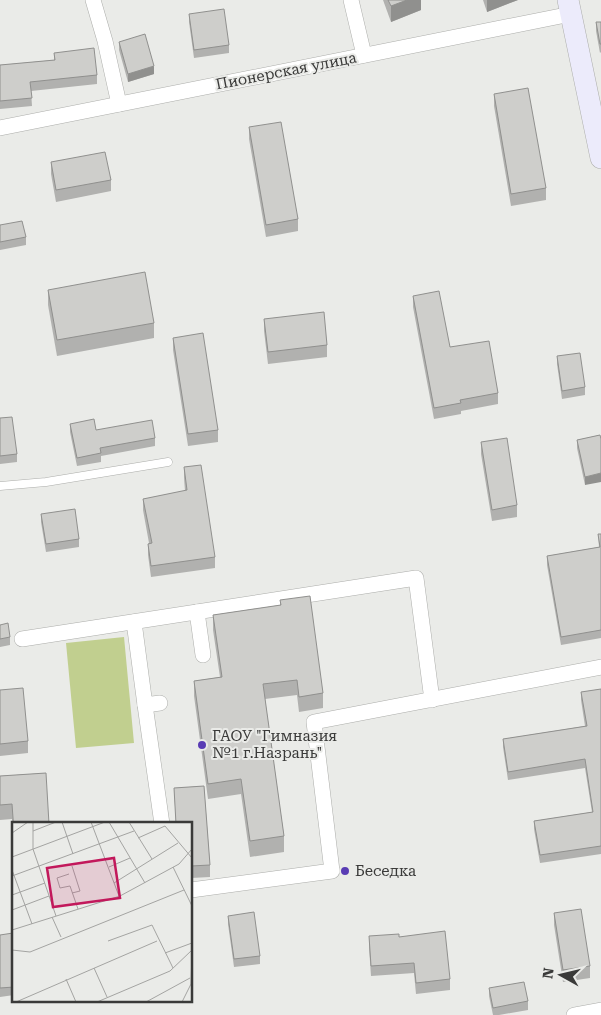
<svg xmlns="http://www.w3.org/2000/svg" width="601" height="1015" viewBox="0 0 601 1015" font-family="'Roboto Serif',serif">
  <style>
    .green { fill: #c1cf8f }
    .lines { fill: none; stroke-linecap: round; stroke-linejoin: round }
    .service-casing { stroke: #acadaa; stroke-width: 9 }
    .minor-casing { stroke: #acadaa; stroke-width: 16 }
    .secondary-casing { stroke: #acadaa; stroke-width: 22 }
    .service { stroke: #fff; stroke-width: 8 }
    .minor { stroke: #fff; stroke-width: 15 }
    .secondary { stroke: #ecebfb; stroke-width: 21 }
    .wall { fill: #b1b1af }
    .shaded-wall { fill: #90908e }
    .building { fill: #cececb; stroke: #90908e }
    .poi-dot { fill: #593cb4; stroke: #eaebe8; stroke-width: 2 }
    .labels { text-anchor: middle; stroke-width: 4; stroke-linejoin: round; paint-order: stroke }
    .street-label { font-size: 15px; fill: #3a3a39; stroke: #eaebe8 }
    .poi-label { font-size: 15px; fill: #3a3a39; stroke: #eaebe8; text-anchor: start }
    .inset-road { fill: none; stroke: #a4a4a2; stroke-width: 1 }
    .view { fill: #c2185b; fill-opacity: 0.15; stroke: #c2185b; stroke-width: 2.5 }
    .inset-edge { fill: none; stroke: #3a3a39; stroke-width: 2.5 }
  </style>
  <rect width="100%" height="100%" fill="#eaebe8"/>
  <path class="green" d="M 124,637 L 134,743 L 76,748 L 66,643 Z"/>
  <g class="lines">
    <defs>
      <path id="service" d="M 0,486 L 46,482 L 168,462"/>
      <g id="minor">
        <path d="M 93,0 L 105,41 L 119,104"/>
        <path d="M 351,0 L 364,55"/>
        <path d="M 0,128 L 571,14"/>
        <path d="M 197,612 L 203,655"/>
        <path d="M 134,622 L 145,705 L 160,703"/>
        <path d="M 22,639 L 416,578 L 432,700"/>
        <path d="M 145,705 L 162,824"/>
        <path d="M 191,890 L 332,871 L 314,722 L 601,667"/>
        <path d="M 574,1015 L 601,1010"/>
      </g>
      <path id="secondary" d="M 568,0 L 601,158"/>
    </defs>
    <use href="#service" class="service-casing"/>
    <use href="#minor" class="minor-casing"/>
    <use href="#secondary" class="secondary-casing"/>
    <use href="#service" class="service"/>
    <use href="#minor" class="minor"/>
    <use href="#secondary" class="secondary"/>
  </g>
  <g class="wall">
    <path d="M 383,0 L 421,0 L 421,10 L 391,22 Z"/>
    <path d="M 483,0 L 518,0 L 487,12 Z"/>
    <path d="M 189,14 L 229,45 L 229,53 L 194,58 L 189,22 Z"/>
    <path d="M 596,22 L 601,22 L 601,52 L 600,53 L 596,31 Z"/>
    <path d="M 119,42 L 154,74 L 128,82 L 119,50 Z"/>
    <path d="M 54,53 L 97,75 L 97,84 L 31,91 L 32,106 L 0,109 L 0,65 L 54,60 Z"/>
    <path d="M 494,94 L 546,188 L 546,200 L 511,206 L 494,106 Z"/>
    <path d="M 249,127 L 298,219 L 298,231 L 266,237 L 249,139 Z"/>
    <path d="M 51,162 L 111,180 L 111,191 L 56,202 L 51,174 Z"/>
    <path d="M 0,225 L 26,237 L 26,245 L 0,250 Z"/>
    <path d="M 48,290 L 154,323 L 154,338 L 57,356 L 48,305 Z"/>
    <path d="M 413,296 L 450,347 L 498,393 L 498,404 L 461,411 L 461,414 L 434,419 L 413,307 Z"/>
    <path d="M 264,319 L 327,345 L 327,357 L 268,364 L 264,331 Z"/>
    <path d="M 173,338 L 218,430 L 218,442 L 188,446 L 173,350 Z"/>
    <path d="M 557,356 L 585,387 L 585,395 L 562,399 L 557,364 Z"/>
    <path d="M 0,418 L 17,454 L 17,462 L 0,464 Z"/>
    <path d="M 70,424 L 96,430 L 155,438 L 155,446 L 101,456 L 101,462 L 77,466 L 70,432 Z"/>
    <path d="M 600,435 L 585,485 L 577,448 L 577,440 Z"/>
    <path d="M 481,442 L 517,505 L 517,517 L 492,521 L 481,454 Z"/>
    <path d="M 184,467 L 215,557 L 215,568 L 151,577 L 148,555 L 148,544 L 149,543 L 143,510 L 143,499 L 185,491 L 184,478 Z"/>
    <path d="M 41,514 L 79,539 L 79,547 L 46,552 L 41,522 Z"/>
    <path d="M 598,534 L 601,534 L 601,638 L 561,645 L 547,565 L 547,556 L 599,547 Z"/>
    <path d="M 280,600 L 323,693 L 323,708 L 299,712 L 297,695 L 265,699 L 284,836 L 284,852 L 250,857 L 241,794 L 208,799 L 194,696 L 194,681 L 220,677 L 213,630 L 213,615 L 280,605 Z"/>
    <path d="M 0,625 L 10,637 L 10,645 L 0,647 Z"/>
    <path d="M 601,689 L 601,854 L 540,863 L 534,829 L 534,821 L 592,812 L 585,768 L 508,780 L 503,747 L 503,739 L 585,726 L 581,700 L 581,692 Z"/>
    <path d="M 0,690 L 28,741 L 28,753 L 0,756 Z"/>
    <path d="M 46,773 L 14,824 L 14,847 L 12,819 L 0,820 L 0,776 Z"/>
    <path d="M 204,786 L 210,865 L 210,877 L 191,878 L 191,824 L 176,824 L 174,788 Z"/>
    <path d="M 554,913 L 590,966 L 590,978 L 563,982 L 554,925 Z"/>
    <path d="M 228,916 L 260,956 L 260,964 L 234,967 L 228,924 Z"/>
    <path d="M 0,935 L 14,936 L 14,995 L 0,997 Z"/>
    <path d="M 191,936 L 192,943 L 192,951 L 191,952 Z"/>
    <path d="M 369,936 L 399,937 L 450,979 L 450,990 L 416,994 L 414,973 L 371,976 L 369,947 Z"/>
    <path d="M 489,988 L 528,1001 L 528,1010 L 499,1015 L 493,1015 L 489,996 Z"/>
  </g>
  <g class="shaded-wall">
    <path d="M 407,0 L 421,0 L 421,10 L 391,22 L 391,6 Z"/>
    <path d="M 487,0 L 518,0 L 487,12 Z"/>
    <path d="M 154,66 L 154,74 L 128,82 L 128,74 Z"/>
    <path d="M 601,473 L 601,482 L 585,485 L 585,477 Z"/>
  </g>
  <g class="building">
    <path d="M 388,0 L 407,0 L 391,6 Z"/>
    <path d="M 224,9 L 229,45 L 194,50 L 189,14 Z"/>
    <path d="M 596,22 L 601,22 L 601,44 L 600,44 Z"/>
    <path d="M 145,34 L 154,66 L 128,74 L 119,42 Z"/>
    <path d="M 94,48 L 97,75 L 30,82 L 32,98 L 0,101 L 0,65 L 55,60 L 54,53 Z"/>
    <path d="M 528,88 L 546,188 L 511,194 L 494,94 Z"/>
    <path d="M 281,122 L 298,219 L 266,225 L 249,127 Z"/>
    <path d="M 105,152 L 111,180 L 56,190 L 51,162 Z"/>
    <path d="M 22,221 L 26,237 L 0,242 L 0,225 Z"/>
    <path d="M 145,272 L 154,323 L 57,340 L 48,290 Z"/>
    <path d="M 439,291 L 450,347 L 489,341 L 498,393 L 460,400 L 461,403 L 434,408 L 413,296 Z"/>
    <path d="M 324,312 L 327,345 L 268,352 L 264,319 Z"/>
    <path d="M 203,333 L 218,430 L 188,434 L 173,338 Z"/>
    <path d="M 580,353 L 585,387 L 562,391 L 557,356 Z"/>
    <path d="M 12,417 L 17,454 L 0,456 L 0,418 Z"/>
    <path d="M 94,419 L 96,430 L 152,420 L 155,438 L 100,448 L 101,453 L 77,458 L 70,424 Z"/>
    <path d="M 600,435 L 601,439 L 601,473 L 585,477 L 577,440 Z"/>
    <path d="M 507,438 L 517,505 L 492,510 L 481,442 Z"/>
    <path d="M 201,465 L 215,557 L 151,566 L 148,544 L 152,543 L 143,499 L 187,490 L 184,467 Z"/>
    <path d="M 75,509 L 79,539 L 46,544 L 41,514 Z"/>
    <path d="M 598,534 L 601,534 L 601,630 L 561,637 L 547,556 L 600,547 Z"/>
    <path d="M 310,596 L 323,693 L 299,697 L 297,680 L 263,684 L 284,836 L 250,841 L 241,779 L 208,784 L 194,681 L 222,677 L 213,615 L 281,605 L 280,600 Z"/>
    <path d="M 8,623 L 10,637 L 0,639 L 0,625 Z"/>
    <path d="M 23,688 L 28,741 L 0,744 L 0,690 Z"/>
    <path d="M 601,689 L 601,846 L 540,855 L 534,821 L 593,812 L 585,759 L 508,772 L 503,739 L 587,726 L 581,692 Z"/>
    <path d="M 46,773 L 49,824 L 14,824 L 14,832 L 12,804 L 0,805 L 0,776 Z"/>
    <path d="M 204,786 L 210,865 L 191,866 L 191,824 L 176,824 L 174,788 Z"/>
    <path d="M 581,909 L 590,966 L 563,970 L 554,913 Z"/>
    <path d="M 254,912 L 260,956 L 234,959 L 228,916 Z"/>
    <path d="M 445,931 L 450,979 L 416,983 L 414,963 L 371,966 L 369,936 L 399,934 L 399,937 Z"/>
    <path d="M 13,933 L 14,987 L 0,988 L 0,935 Z"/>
    <path d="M 524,982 L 528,1001 L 493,1008 L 489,988 Z"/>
  </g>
  <g class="poi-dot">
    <circle cx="202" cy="745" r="5"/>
    <circle cx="345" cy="871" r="5"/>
  </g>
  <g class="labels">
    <g class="street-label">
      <text transform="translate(286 71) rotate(-11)" y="5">Пионерская улица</text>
    </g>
    <g class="poi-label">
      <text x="212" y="741">ГАОУ "Гимназия<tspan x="212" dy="17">№1 г.Назрань"</tspan></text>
      <text x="355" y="876">Беседка</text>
    </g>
  </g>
  <g transform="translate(12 822)">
    <rect width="180" height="180" fill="#eaebe8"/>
    <path class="inset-road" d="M 21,0 L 21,27 L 44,94M 50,0 L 61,32M 79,0 L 107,74M 97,0 L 133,61M 117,0 L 140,37M 21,9 L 44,0M 0,11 L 16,0M 126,16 L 153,4 L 180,36M 0,35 L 93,0M 97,45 L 118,36M 161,45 L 180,84M 0,48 L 20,102M 57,52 L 45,56 L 48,66 L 58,64 L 66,87M 0,54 L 122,9M 102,61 L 166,21M 60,71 L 68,69 L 60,44M 0,73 L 33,61M 0,88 L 37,74M 40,95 L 49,115M 0,108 L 108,74 L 167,42 L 180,27M 96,119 L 140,103 L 161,146M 0,128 L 18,130 L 172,68M 153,131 L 180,121M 82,146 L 95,175M 54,157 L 64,180M 4,180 L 145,119M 85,180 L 158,149 L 180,128M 134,180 L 178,156M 170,180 L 179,162 L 180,129"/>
    <path class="view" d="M 102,36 L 108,76 L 41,85 L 35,46 Z"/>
    <rect width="180" height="180" class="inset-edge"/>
  </g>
  <g transform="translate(561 975) rotate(278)" stroke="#eaebe8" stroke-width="4" paint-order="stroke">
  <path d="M0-4L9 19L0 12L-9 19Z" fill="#3a3a39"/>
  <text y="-8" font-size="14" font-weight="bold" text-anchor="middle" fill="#3a3a39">N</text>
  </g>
</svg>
